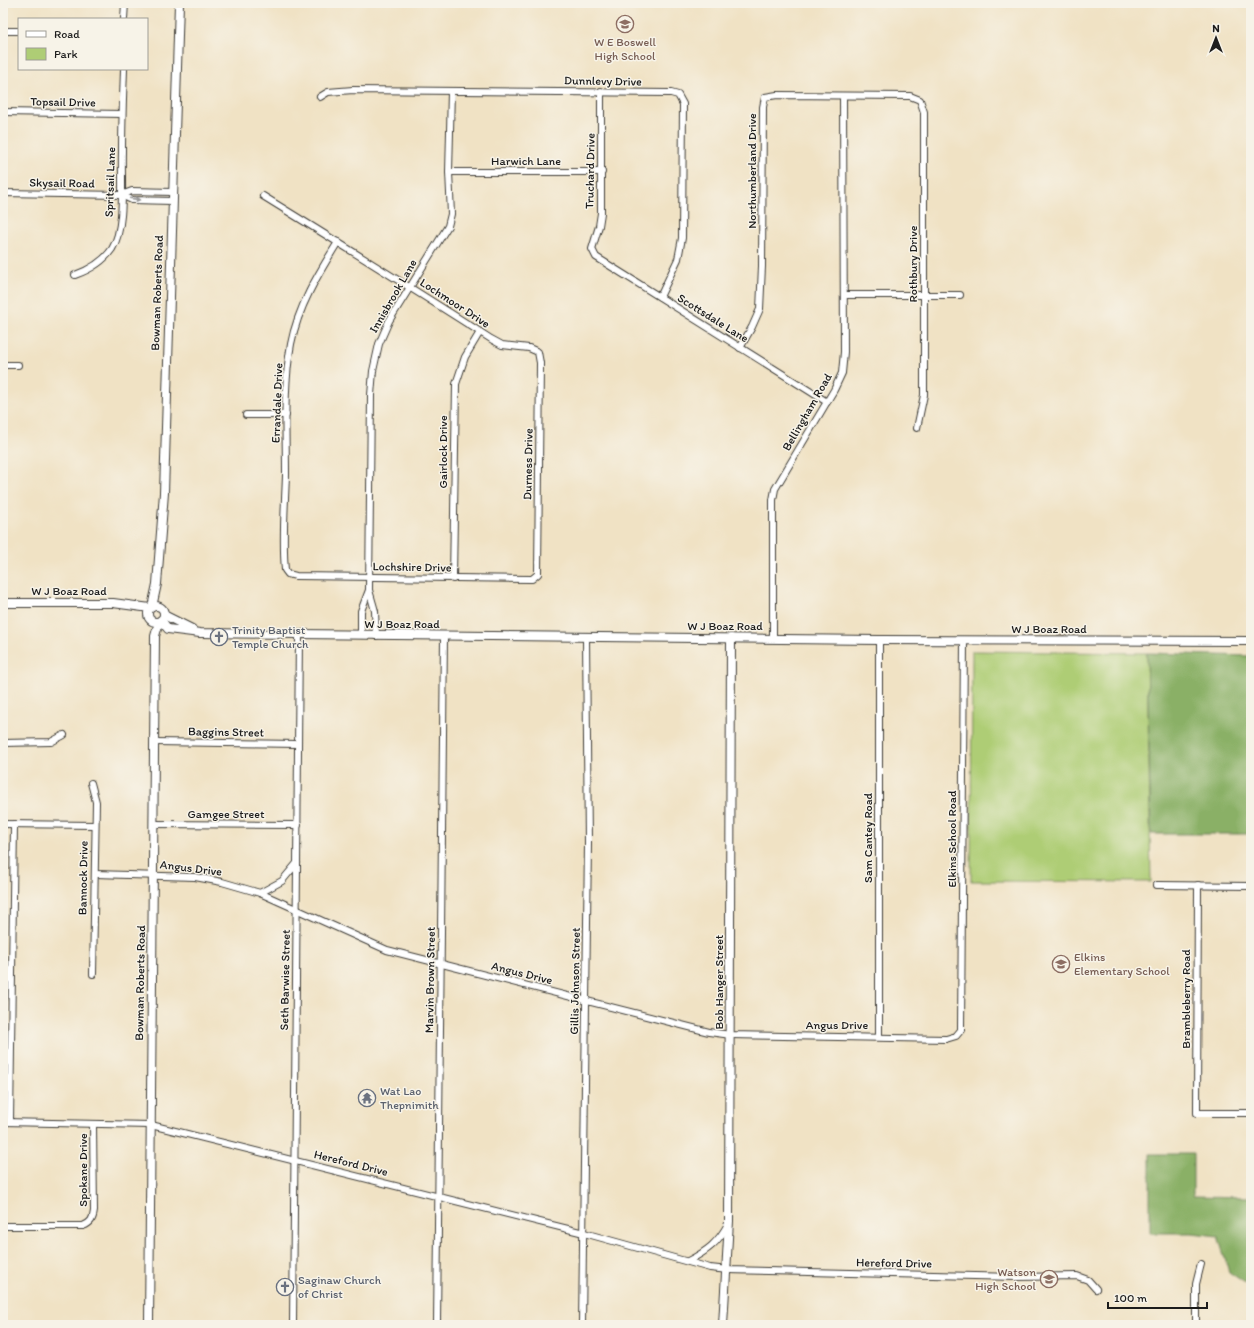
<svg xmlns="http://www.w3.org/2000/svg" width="1254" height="1328" viewBox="0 0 1254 1328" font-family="Itim,sans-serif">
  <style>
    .green { fill: #aecd75; stroke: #657448 }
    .forest { fill: #8ab066; stroke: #536641 }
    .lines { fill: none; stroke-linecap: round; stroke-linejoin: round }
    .minor-casing { stroke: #3c3a35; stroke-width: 8 }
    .tertiary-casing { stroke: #3c3a35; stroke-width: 10 }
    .minor { stroke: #fff; stroke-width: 6 }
    .tertiary { stroke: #fff; stroke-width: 8 }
    .oneway { fill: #999 }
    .labels { text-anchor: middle; stroke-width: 3; stroke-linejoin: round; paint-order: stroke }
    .education-label { font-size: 12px; fill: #785e54; stroke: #f7f3e8 }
    .street-label { font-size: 12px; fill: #1c1c1c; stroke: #f7f3e8 }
    .worship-label { font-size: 12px; fill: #5b616d; stroke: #f7f3e8; text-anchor: start }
  </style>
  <rect width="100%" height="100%" fill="#f7f3e8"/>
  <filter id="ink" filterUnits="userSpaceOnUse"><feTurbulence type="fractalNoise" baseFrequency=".025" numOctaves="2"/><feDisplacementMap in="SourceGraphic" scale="8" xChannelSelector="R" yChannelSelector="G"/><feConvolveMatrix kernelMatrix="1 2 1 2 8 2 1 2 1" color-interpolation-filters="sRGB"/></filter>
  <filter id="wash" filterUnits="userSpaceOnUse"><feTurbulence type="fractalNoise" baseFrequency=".012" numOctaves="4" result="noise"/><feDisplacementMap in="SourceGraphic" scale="16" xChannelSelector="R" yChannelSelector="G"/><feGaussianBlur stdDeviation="0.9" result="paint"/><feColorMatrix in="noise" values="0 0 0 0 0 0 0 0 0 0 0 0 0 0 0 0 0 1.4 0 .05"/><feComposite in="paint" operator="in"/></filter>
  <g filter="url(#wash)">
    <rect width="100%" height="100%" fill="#f0e2c4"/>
    <path class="green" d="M 972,651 L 1147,653 L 1151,882 L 971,881 Z"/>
    <g class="forest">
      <path d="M 1147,653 L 1251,656 L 1251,834 L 1151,834 Z"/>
      <path d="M 1150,1154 L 1193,1154 L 1193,1196 L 1251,1197 L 1251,1287 L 1229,1272 L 1218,1236 L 1192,1233 L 1150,1233 Z"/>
    </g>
  </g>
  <g filter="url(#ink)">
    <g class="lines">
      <defs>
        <g id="minor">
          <path d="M 124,19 L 125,3"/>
          <path d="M 3,31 L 19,31"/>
          <path d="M 601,91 L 601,213 L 599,226 L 592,249 L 596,257 L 827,402"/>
          <path d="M 320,97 L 328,92 L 353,90 L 671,93 L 678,95 L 683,104 L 682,238 L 678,259 L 660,297"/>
          <path d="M 3,112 L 122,114"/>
          <path d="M 449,172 L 602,172"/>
          <path d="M 3,193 L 121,195"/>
          <path d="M 263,196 C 339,243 415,290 491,339 L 502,345 L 529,348 L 538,352 L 540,363 L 538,574 L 532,579 L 296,576 L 288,574 L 285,570 C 282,539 285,506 286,475 C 286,432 283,387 291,344 C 298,307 318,274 338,242"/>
          <path d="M 172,201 L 132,200 L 121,195 L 132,191 L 172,192"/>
          <path d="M 75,275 C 89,270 103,262 112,249 C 126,227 121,178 122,152 C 122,124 123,97 124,69"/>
          <path d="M 844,295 L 960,295"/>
          <path d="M 740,348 L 752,327 L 760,309 L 762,266 L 763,107 L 765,97 L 777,95 L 910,96 L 920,100 L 924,112 L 924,395 L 917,428"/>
          <path d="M 3,365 L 18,365"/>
          <path d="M 246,415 L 286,415"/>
          <path d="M 453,579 L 456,384 L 465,357 L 480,332"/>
          <path d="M 361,635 L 361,611 L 369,590"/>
          <path d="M 376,636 L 375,611 L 369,590 L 371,395 L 373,371 L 379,344 L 389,321 L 448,226 L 451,214 L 449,172 L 451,91"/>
          <path d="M 773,639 L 773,500 L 775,489 L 834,390 L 842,373 L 844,352 L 843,96"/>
          <path d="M 879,640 L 879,1036"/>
          <path d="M 154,742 L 298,744"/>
          <path d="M 3,743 L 51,742 L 64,735"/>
          <path d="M 91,783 L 96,802 L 93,974"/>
          <path d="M 3,824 L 95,825"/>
          <path d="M 154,824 L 298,825"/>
          <path d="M 95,874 L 195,877 L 222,882 L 260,893 L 387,950 L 709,1032 L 731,1035 L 946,1039 L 956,1036 L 961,1030 L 964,640"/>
          <path d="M 1157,885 L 1251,886"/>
          <path d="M 1198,885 L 1197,1113 L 1251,1113"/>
          <path d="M 260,893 L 282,881 L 297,863"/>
          <path d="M 3,1122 L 151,1125 L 584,1233 L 710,1268 L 728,1270 L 1016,1277 L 1077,1276 L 1088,1280 L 1096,1289"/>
          <path d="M 10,1122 L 14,824"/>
          <path d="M 3,1226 L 83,1226 C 91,1223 93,1219 94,1211 L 93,1124"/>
          <path d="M 688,1261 C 707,1251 718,1243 728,1224"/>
          <path d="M 293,1325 L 299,635"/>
          <path d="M 437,1325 L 444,636"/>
          <path d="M 582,1325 L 588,843 L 586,638"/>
          <path d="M 1196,1325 L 1196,1284 L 1201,1264"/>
        </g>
        <g id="tertiary">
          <path d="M 3,603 L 113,603 L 150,608"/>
          <circle cx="156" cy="614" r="8"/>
          <path d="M 152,607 L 157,584 L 164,493 L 179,3"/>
          <path d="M 164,615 L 192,629"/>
          <path d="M 161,620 L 168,629 L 200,633 L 879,640 L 1251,641"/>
          <path d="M 149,1325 L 155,636 L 159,622"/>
          <path d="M 723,1325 L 729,1221 L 731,638"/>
        </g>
      </defs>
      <use href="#minor" class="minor-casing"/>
      <use href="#tertiary" class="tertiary-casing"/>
      <use href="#minor" class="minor"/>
      <use href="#tertiary" class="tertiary"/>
    </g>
    <defs><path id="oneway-solid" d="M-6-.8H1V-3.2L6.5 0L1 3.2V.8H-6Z"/></defs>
    <use class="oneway" href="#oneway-solid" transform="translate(135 199) rotate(7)"/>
  </g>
  <defs>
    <symbol id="school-ring" viewBox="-11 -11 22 22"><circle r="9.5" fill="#f7f3e8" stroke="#8d6e63" stroke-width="1.5"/><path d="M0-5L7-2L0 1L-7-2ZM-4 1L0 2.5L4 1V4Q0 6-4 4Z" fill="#8d6e63"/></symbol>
    <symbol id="church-ring" viewBox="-11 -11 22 22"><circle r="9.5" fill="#f7f3e8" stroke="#6b7280" stroke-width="1.5"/><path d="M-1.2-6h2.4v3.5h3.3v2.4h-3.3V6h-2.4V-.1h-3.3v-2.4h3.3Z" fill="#6b7280"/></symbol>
    <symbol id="temple-ring" viewBox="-11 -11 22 22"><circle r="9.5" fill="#f7f3e8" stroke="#6b7280" stroke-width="1.5"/><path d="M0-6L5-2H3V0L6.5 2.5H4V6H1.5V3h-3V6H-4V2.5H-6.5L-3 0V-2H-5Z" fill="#6b7280"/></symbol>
  </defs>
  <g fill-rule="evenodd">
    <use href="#school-ring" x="615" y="14" width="20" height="20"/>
    <use href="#church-ring" x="209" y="627" width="20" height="20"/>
    <use href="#school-ring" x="1051" y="954" width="20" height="20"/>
    <use href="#temple-ring" x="357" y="1088" width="20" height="20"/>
    <use href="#school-ring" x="1039" y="1269" width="20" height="20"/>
    <use href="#church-ring" x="275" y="1277" width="20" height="20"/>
  </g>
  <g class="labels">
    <g class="education-label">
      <text x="625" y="46">W E Boswell<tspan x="625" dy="14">High School</tspan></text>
      <text x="1074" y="961" text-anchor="start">Elkins<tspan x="1074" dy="14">Elementary School</tspan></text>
      <text x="1036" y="1276" text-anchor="end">Watson<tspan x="1036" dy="14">High School</tspan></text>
    </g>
    <g class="street-label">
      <text transform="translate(603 81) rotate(1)" y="4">Dunnlevy Drive</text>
      <text transform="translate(63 102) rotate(1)" y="4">Topsail Drive</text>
      <text x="526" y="165">Harwich Lane</text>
      <text transform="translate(590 171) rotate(-89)" y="4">Truchard Drive</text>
      <text transform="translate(752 171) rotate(-90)" y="4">Northumberland Drive</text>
      <text transform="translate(110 182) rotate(-88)" y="4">Spritsail Lane</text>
      <text transform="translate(62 183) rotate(1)" y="4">Skysail Road</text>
      <text transform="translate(913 264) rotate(-90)" y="4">Rothbury Drive</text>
      <text transform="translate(157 293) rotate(-88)" y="4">Bowman Roberts Road</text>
      <text transform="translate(393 296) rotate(-60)" y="4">Innisbrook Lane</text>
      <text transform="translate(455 303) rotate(33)" y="4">Lochmoor Drive</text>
      <text transform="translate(713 318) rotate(32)" y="4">Scottsdale Lane</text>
      <text transform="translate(277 403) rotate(-88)" y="4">Errandale Drive</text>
      <text transform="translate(807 412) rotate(-60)" y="4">Bellingham Road</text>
      <text transform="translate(443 452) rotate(-90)" y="4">Gairlock Drive</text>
      <text transform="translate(528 464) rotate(-89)" y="4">Durness Drive</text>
      <text transform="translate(412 567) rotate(1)" y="4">Lochshire Drive</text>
      <text x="69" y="595">W J Boaz Road</text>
      <text x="402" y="628">W J Boaz Road</text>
      <text x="725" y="630">W J Boaz Road</text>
      <text x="1049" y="633">W J Boaz Road</text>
      <text transform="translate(226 732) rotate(1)" y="4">Baggins Street</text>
      <text x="226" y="818">Gamgee Street</text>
      <text transform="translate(868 838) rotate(-90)" y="4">Sam Cantey Road</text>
      <text transform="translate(952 839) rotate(-90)" y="4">Elkins School Road</text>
      <text transform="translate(191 868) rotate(7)" y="4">Angus Drive</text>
      <text transform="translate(83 878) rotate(-89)" y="4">Bannock Drive</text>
      <text transform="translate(522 973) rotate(14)" y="4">Angus Drive</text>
      <text transform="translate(285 980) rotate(-89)" y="4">Seth Barwise Street</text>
      <text transform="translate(430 980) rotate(-89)" y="4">Marvin Brown Street</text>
      <text transform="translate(575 981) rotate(-89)" y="4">Gillis Johnson Street</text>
      <text transform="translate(719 982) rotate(-90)" y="4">Bob Hanger Street</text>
      <text transform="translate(140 983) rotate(-89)" y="4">Bowman Roberts Road</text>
      <text transform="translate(1186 999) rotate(-90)" y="4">Brambleberry Road</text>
      <text x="837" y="1029">Angus Drive</text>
      <text transform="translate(351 1163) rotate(14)" y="4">Hereford Drive</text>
      <text transform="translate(83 1170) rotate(-90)" y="4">Spokane Drive</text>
      <text transform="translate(894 1263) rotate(1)" y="4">Hereford Drive</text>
    </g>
    <g class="worship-label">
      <text x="232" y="634">Trinity Baptist<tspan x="232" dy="14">Temple Church</tspan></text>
      <text x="380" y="1095">Wat Lao<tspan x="380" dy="14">Thepnimith</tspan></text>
      <text x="298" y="1284">Saginaw Church<tspan x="298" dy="14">of Christ</tspan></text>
    </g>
  </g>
  <rect width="1254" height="1328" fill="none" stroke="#f7f3e8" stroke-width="16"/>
  <rect x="18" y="18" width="130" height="52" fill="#f7f3e8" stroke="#9f9d96"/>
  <rect x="26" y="31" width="20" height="6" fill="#ffffff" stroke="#9f9d96"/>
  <text x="54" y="38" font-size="12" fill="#1c1c1c">Road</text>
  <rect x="26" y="48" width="20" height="12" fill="#aecd75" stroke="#9f9d96"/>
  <text x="54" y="58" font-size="12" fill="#1c1c1c">Park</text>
  <g transform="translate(1216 38)" stroke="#f7f3e8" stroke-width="3" paint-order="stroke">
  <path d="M0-3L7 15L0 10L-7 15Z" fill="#1c1c1c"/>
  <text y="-6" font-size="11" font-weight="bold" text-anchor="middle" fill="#1c1c1c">N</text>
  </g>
  <path d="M1108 1302v6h99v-6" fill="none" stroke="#1c1c1c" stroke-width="2"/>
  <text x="1114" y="1302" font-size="12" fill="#1c1c1c" stroke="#f7f3e8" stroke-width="3" paint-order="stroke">100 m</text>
</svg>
